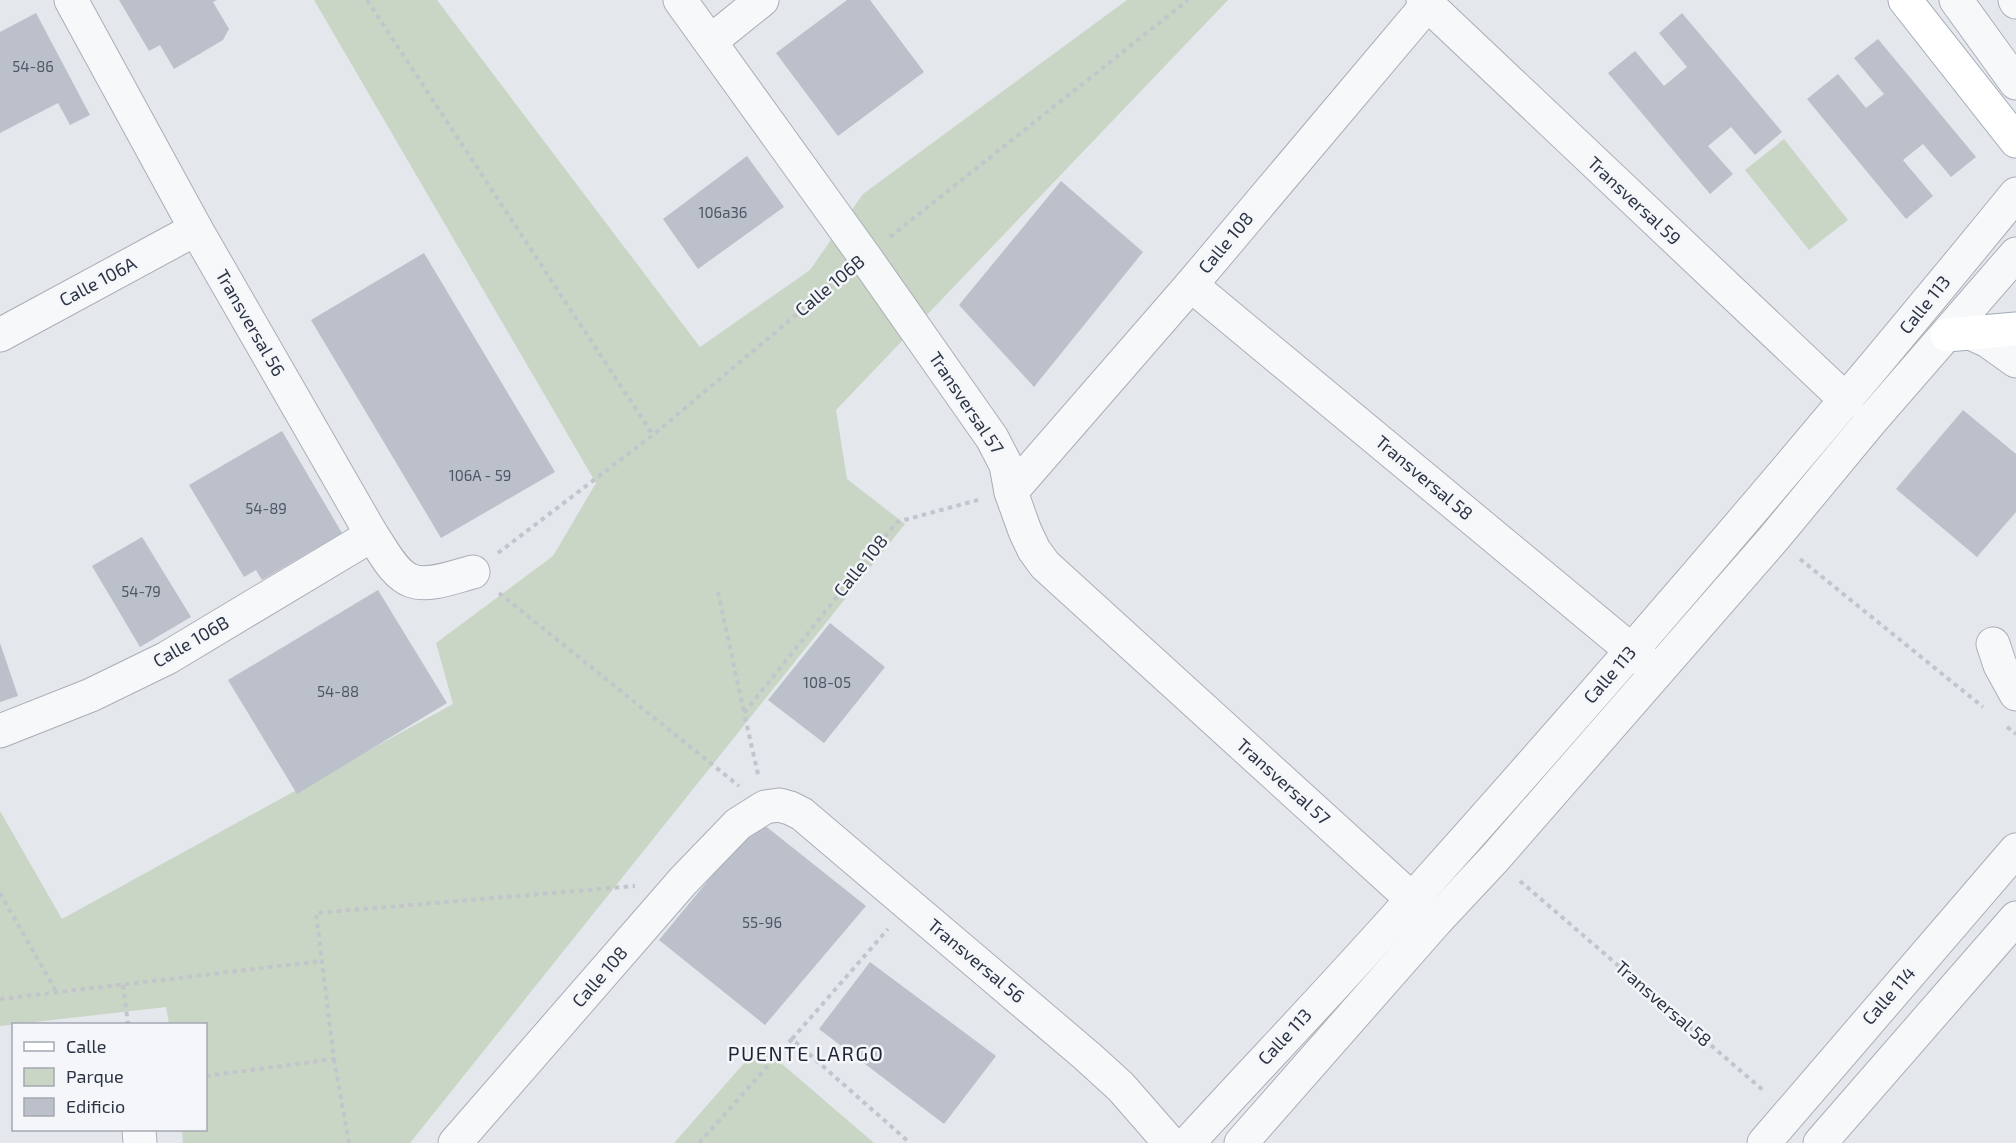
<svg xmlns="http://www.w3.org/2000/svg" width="2016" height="1143" viewBox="0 0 2016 1143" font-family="'Exo 2',sans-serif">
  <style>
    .green { fill: #c9d6c5 }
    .building { fill: #bbc0ca }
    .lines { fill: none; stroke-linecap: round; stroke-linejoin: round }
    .minor-casing { stroke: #a9aeb7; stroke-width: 35 }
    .major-casing { stroke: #a3abb8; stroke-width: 35 }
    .path { stroke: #c2c5cb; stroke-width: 4; stroke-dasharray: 4.5 4.5; stroke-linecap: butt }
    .minor { stroke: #f7f8fa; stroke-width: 33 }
    .major { stroke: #fff; stroke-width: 33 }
    .labels { text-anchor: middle; stroke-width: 5; stroke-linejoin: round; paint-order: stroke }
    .number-label { font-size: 15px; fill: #4f5766 }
    .street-label { font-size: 18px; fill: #2b3445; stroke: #f4f6f9 }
    .neighbourhood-label { font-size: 20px; letter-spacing: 1.5px; fill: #1d2536; stroke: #f4f6f9 }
  </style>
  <rect width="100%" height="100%" fill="#e4e7ec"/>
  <g class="green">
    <path d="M 314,0 L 437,0 L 700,347 L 810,270 L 863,194 L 1127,0 L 1228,0 L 836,410 L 847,479 L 905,524 L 410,1143 L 183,1143 L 182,1130 L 206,1130 L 206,1024 L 169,1024 L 166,1007 L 0,1026 L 0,811 L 62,919 L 453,704 L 436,643 L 553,556 L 596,483 Z"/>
    <path d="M 1784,139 L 1848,220 L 1809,250 L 1745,170 Z"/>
    <path d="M 760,1045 L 874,1143 L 674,1143 Z"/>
  </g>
  <g class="building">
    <path d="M 119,0 L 217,0 L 213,2 L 229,29 L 223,40 L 174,69 L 160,45 L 149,51 Z"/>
    <path d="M 847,0 L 870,0 L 924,72 L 838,136 L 776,53 Z"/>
    <path d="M 36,13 L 90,115 L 70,125 L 58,103 L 0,133 L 0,32 Z"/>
    <path d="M 1682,13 L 1782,132 L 1755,155 L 1731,127 L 1708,146 L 1733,174 L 1710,194 L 1608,73 L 1635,51 L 1664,86 L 1687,67 L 1659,33 Z"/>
    <path d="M 1878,39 L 1976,157 L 1951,177 L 1923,144 L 1903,160 L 1933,196 L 1906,219 L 1807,99 L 1838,74 L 1866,108 L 1884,94 L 1854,58 Z"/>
    <path d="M 747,156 L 784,207 L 698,269 L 663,219 Z"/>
    <path d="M 1061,181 L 1143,252 L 1034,387 L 959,305 Z"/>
    <path d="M 424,253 L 555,472 L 441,538 L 311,320 Z"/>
    <path d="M 1963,410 L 2016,454 L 2016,512 L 1977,557 L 1896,489 Z"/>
    <path d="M 282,431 L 342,533 L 262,580 L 256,570 L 244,577 L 189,485 Z"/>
    <path d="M 142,537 L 191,617 L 140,647 L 92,566 Z"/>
    <path d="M 378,590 L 447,703 L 297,794 L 228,680 Z"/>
    <path d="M 830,623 L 885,667 L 824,743 L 768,700 Z"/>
    <path d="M 0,643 L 18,696 L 0,702 Z"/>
    <path d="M 758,820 L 866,906 L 765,1025 L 659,940 Z"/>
    <path d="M 870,962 L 996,1056 L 944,1124 L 819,1029 Z"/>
  </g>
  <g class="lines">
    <defs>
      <g id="minor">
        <path d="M 71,0 L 196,229 L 372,535 C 382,549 394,575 412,581 C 430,587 456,576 473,572"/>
        <path d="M 680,0 L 865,257 L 992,438 L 1006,465 L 1011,492 L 1025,531 L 1034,550 L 1045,565 L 1436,921"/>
        <path d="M 1423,0 L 1847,401"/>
        <path d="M 1956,0 L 2016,83"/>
        <path d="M 2015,0 L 2016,2"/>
        <path d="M 711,41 L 762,0"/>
        <path d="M 1191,285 L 1649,665"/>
        <path d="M 1968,332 L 1988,341 L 2016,361"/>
        <path d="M 0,335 L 196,229"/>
        <path d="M 1011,492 L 1191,285 L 1427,5"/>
        <path d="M 1993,644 L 2000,665 L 2016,694"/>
        <path d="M 0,731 L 91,695 L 167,658 L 372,535"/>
        <path d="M 139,1130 L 140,1143"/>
        <path d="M 455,1143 L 683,881 L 738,824 L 765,807 L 779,805 L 790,808 L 802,814 L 1087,1056 L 1121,1087 L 1170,1143"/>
        <path d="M 1188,1143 C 1263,1061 1341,980 1415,896 C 1620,667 1821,433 2016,194"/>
        <path d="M 1241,1143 L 1436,921 L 1495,858 L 1774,538 L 1870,422 L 2016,254"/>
        <path d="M 1764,1143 L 2016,850"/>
        <path d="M 1820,1143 L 2016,918"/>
      </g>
      <g id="major">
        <path d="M 1905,0 L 2016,141"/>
        <path d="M 1947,335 L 2016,329"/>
      </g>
    </defs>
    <use href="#minor" class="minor-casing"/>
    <use href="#major" class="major-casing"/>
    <g class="path">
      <path d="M 367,0 L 653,435"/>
      <path d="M 890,237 L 1188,0"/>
      <path d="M 498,553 L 653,435 L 840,278"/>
      <path d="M 1800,559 L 1983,707"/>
      <path d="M 718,592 L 744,712"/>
      <path d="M 499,593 L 739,786"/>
      <path d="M 2007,727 L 2016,734"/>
      <path d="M 758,774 L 744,713 L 897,522 L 978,500"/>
      <path d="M 1520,881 L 1764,1091"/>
      <path d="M 0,893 L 57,993"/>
      <path d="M 123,985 L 128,1024"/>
      <path d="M 0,999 L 322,961"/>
      <path d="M 792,1039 L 888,929"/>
      <path d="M 334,1059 L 349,1143"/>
      <path d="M 206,1076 L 334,1059 L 316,913 L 635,886"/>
      <path d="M 699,1143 L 792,1039 L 910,1143"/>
    </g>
    <use href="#minor" class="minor"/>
    <use href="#major" class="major"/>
  </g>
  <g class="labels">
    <g class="number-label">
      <text x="33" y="72">54-86</text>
      <text x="723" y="218">106a36</text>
      <text x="480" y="481">106A - 59</text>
      <text x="266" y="514">54-89</text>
      <text x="141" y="597">54-79</text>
      <text x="827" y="688">108-05</text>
      <text x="338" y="697">54-88</text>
      <text x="762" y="928">55-96</text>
    </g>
    <g class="street-label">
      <text transform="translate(1634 201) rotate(43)" y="6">Transversal 59</text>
      <text transform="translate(1226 243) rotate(-50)" y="6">Calle 108</text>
      <text transform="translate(98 282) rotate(-28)" y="6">Calle 106A</text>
      <text transform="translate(830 286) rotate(-40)" y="6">Calle 106B</text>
      <text transform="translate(1925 305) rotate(-51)" y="6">Calle 113</text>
      <text transform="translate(250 323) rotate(60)" y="6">Transversal 56</text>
      <text transform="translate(966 403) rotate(56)" y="6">Transversal 57</text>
      <text transform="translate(1424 478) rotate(40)" y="6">Transversal 58</text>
      <text transform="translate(861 566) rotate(-51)" y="6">Calle 108</text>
      <text transform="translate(191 642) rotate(-30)" y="6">Calle 106B</text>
      <text transform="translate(1610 675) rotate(-49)" y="6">Calle 113</text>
      <text transform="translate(1283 782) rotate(42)" y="6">Transversal 57</text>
      <text transform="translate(976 961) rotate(40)" y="6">Transversal 56</text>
      <text transform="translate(600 977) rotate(-49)" y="6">Calle 108</text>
      <text transform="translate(1889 996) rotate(-49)" y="6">Calle 114</text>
      <text transform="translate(1663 1004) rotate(41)" y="6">Transversal 58</text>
      <text transform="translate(1285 1037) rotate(-47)" y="6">Calle 113</text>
    </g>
    <g class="neighbourhood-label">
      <text x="806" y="1061">PUENTE LARGO</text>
    </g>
  </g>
  <rect x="12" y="1023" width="195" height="108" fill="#f4f6f9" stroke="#a4a8b1" stroke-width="1.5"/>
  <rect x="24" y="1042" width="30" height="9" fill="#ffffff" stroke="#a4a8b1" stroke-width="1.5"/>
  <text x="66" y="1053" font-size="18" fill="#2b3445">Calle</text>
  <rect x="24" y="1068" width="30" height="18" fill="#c9d6c5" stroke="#a4a8b1" stroke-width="1.5"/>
  <text x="66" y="1083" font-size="18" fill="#2b3445">Parque</text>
  <rect x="24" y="1098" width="30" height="18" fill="#bbc0ca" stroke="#a4a8b1" stroke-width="1.5"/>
  <text x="66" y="1113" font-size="18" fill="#2b3445">Edificio</text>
</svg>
